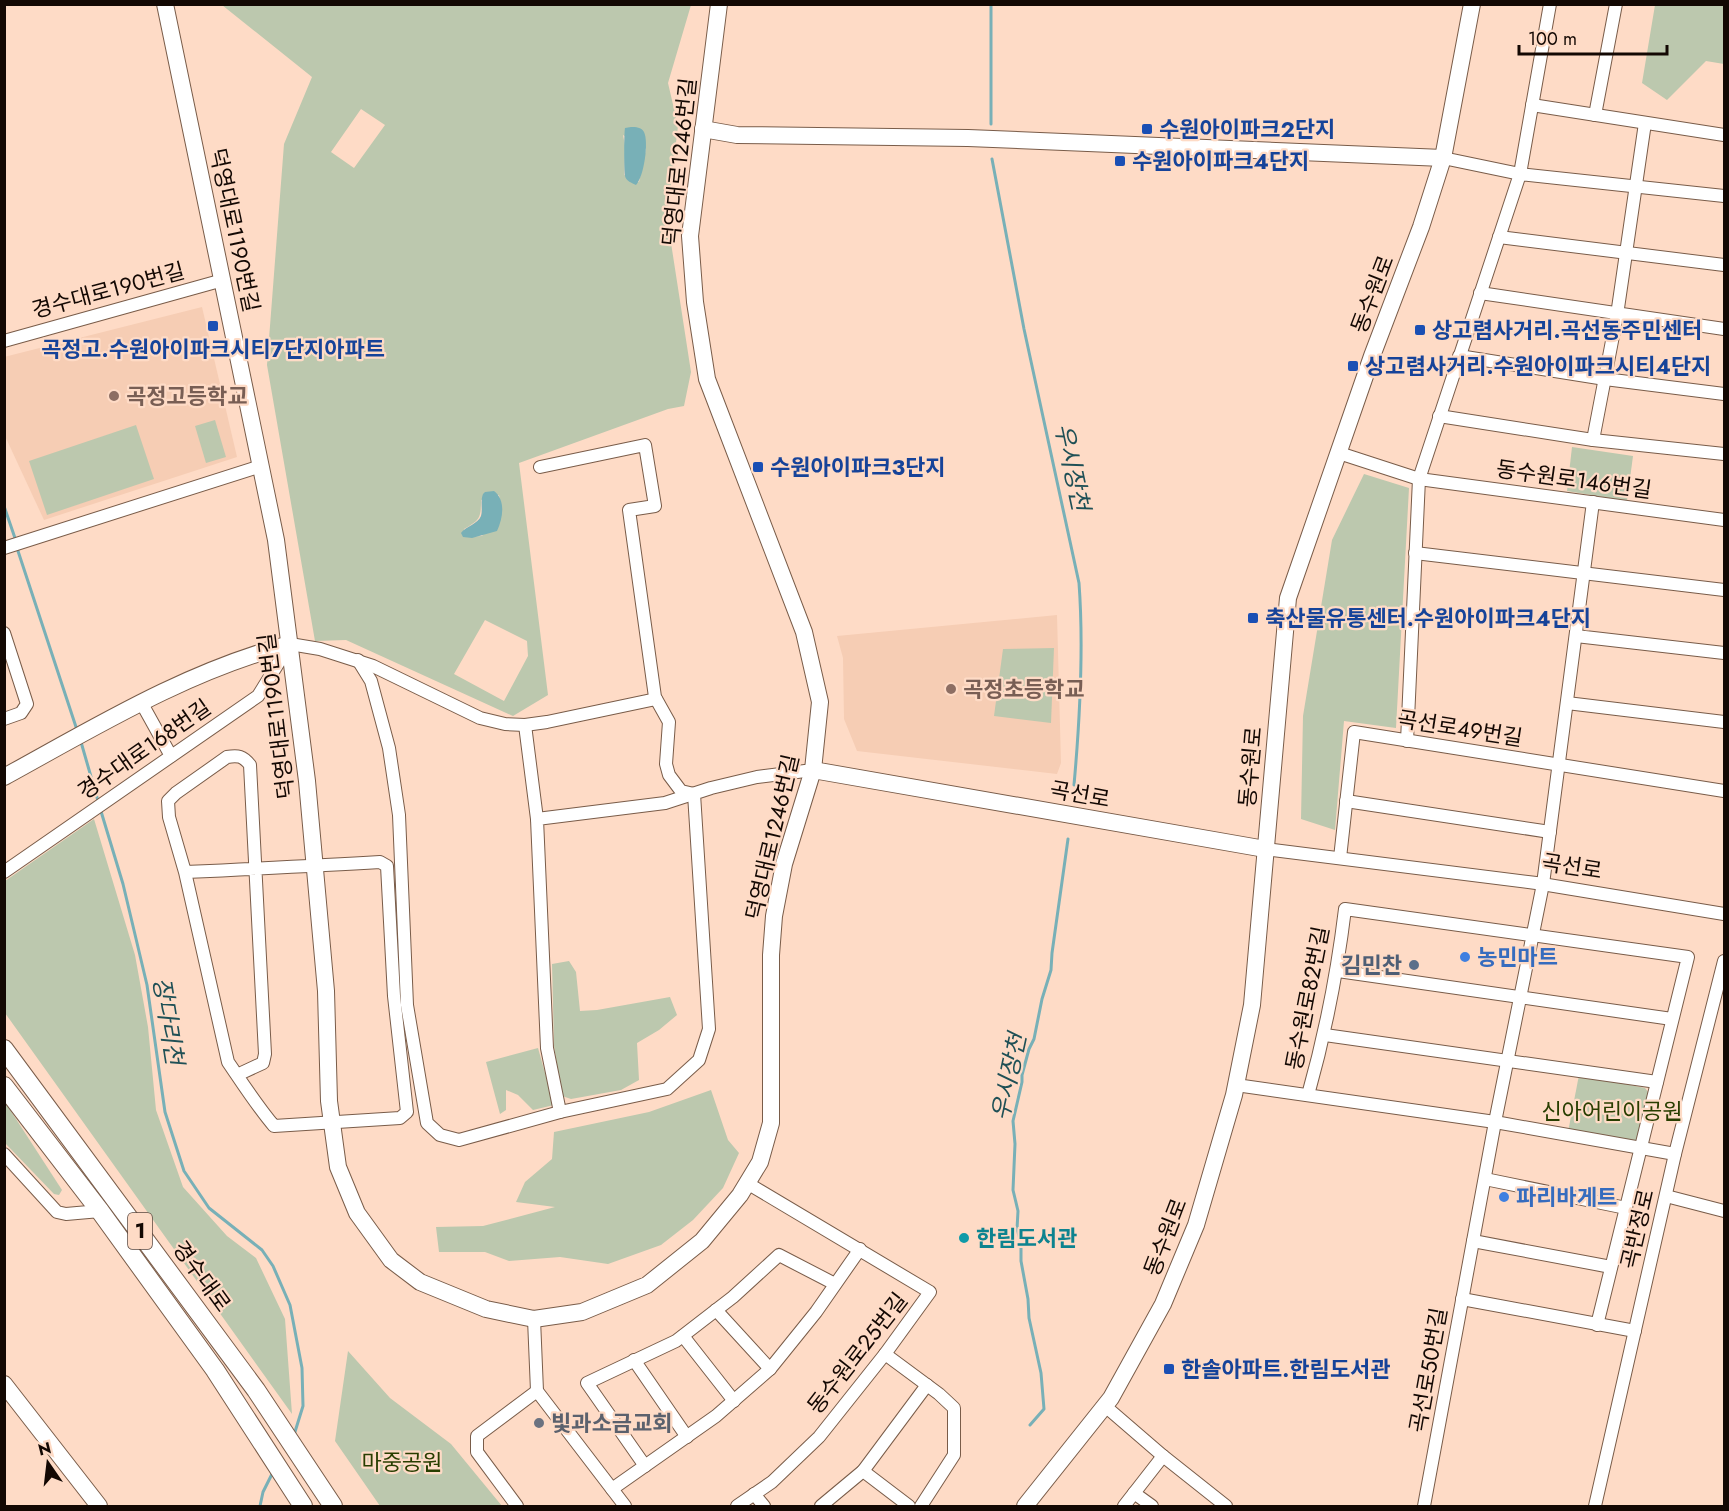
<svg xmlns="http://www.w3.org/2000/svg" width="1729" height="1511" viewBox="0 0 1729 1511" font-family="Jost,'Noto Sans KR',sans-serif">
  <style>
    .built { fill: #f6cdb4 }
    .green { fill: #bcc8ae; fill-rule: evenodd }
    .water { fill: #78b0b7 }
    .lines { fill: none; stroke-linecap: round; stroke-linejoin: round }
    .stream { stroke: #78b0b7; stroke-width: 3 }
    .street-casing { stroke: #795c49; stroke-width: 14 }
    .secondary-casing { stroke: #795c49; stroke-width: 18 }
    .primary-casing { stroke: #795c49; stroke-width: 20 }
    .street { stroke: #fff; stroke-width: 12 }
    .secondary { stroke: #fff; stroke-width: 16 }
    .primary { stroke: #fff; stroke-width: 18 }
    .transit-dot { fill: #1a4fb4; stroke: #fedbc6; stroke-width: 2 }
    .education-dot { fill: #8d6e63; stroke: #fedbc6; stroke-width: 2 }
    .shop-dot { fill: #3f7fe0; stroke: #fedbc6; stroke-width: 2 }
    .service-dot { fill: #5c6f8a; stroke: #fedbc6; stroke-width: 2 }
    .culture-dot { fill: #0f9aa8; stroke: #fedbc6; stroke-width: 2 }
    .worship-dot { fill: #6b7280; stroke: #fedbc6; stroke-width: 2 }
    .labels { text-anchor: middle; stroke-width: 4.5; stroke-linejoin: round; paint-order: stroke }
    .shield { fill: #fedbc6; stroke: #5a473e; stroke-width: 1.5 }
    .shield-label { font-size: 21px; font-weight: bold; fill: #130803 }
    .transit-label { font-size: 22px; font-weight: bold; fill: #164399; stroke: #fedbc6; text-anchor: start }
    .street-label { font-size: 22px; fill: #130803; stroke: #fedbc6 }
    .education-label { font-size: 22px; font-weight: bold; fill: #785e54; stroke: #fedbc6; text-anchor: start }
    .shop-label { font-size: 22px; font-weight: bold; fill: #366cbe; stroke: #fedbc6; text-anchor: start }
    .service-label { font-size: 22px; font-weight: bold; fill: #4e5e75; stroke: #fedbc6; text-anchor: end }
    .park-label { font-size: 22px; fill: #283e00; stroke: #fedbc6 }
    .culture-label { font-size: 22px; font-weight: bold; fill: #0d838f; stroke: #fedbc6; text-anchor: start }
    .worship-label { font-size: 22px; font-weight: bold; fill: #5b616d; stroke: #fedbc6; text-anchor: start }
    .water-label { font-size: 24px; font-style: italic; fill: #1f5056; stroke: #fedbc6 }
  </style>
  <rect width="100%" height="100%" fill="#fedbc6"/>
  <g class="built">
    <path d="M 202,307 L 237,457 L 44,520 L 5,436 L 4,357 Z"/>
    <path d="M 1057,615 L 1061,763 L 1057,774 L 857,751 L 844,719 L 843,658 L 837,636 Z"/>
  </g>
  <g class="green">
    <path d="M 222,5 L 691,5 L 668,83 L 678,126 L 667,217 L 691,372 L 684,406 L 668,409 L 519,463 L 548,695 L 513,716 L 346,640 L 315,641 L 267,365 L 284,144 L 312,77 ZM 361,109 L 385,125 L 354,168 L 331,152 ZM 623,135 L 646,149 L 639,182 L 624,175 L 625,145 ZM 499,495 L 502,512 L 482,536 L 463,537 L 464,529 C 480,520 481,518 481,500 ZM 485,620 L 527,641 L 528,656 L 504,701 L 454,674 Z"/>
    <path d="M 1655,5 L 1724,5 L 1724,64 L 1706,61 L 1667,100 L 1642,83 Z"/>
    <path d="M 215,420 L 226,457 L 206,463 L 195,426 Z"/>
    <path d="M 136,425 L 154,479 L 47,515 L 29,461 Z"/>
    <path d="M 1572,447 L 1633,456 L 1627,501 L 1567,491 Z"/>
    <path d="M 1364,474 L 1409,488 L 1396,728 L 1344,721 L 1335,830 L 1301,819 L 1303,716 L 1332,540 Z"/>
    <path d="M 1054,648 L 1051,723 L 994,716 L 1003,649 Z"/>
    <path d="M 94,819 L 135,955 L 148,1027 L 156,1110 L 183,1187 L 227,1236 L 256,1258 L 285,1319 L 292,1414 L 5,1013 L 5,881 Z"/>
    <path d="M 569,961 L 576,972 L 580,1011 L 597,1010 L 670,997 L 677,1015 L 659,1030 L 637,1043 L 639,1080 L 621,1090 L 571,1099 L 562,1096 L 554,1046 L 552,964 Z"/>
    <path d="M 538,1048 L 554,1105 L 533,1110 L 518,1095 L 506,1090 L 506,1110 L 500,1114 L 486,1062 Z"/>
    <path d="M 1579,1075 L 1645,1088 L 1649,1093 L 1639,1141 L 1634,1145 L 1568,1132 Z"/>
    <path d="M 711,1090 L 728,1140 L 739,1153 L 723,1188 L 693,1220 L 661,1245 L 608,1264 L 560,1257 L 509,1261 L 485,1252 L 439,1252 L 436,1227 L 483,1226 L 555,1207 L 516,1202 L 525,1182 L 552,1159 L 554,1132 L 649,1112 Z"/>
    <path d="M 5,1102 L 62,1190 L 59,1195 L 54,1194 L 5,1143 Z"/>
    <path d="M 348,1351 L 390,1398 L 451,1444 L 502,1506 L 380,1506 L 335,1441 Z"/>
  </g>
  <g class="water">
    <path d="M 631,127 C 636,127 641,127 644,132 C 649,142 644,177 636,185 C 632,183 626,181 625,176 C 624,173 624,132 625,128 Z"/>
    <path d="M 494,491 C 506,500 503,518 497,531 L 472,538 L 463,537 L 461,533 C 466,526 478,524 481,516 C 483,509 480,502 483,494 L 485,492 Z"/>
  </g>
  <g class="lines">
    <g class="stream">
      <path d="M 991,4 L 991,124"/>
      <path d="M 992,159 L 1024,329 L 1079,583 C 1084,650 1080,718 1074,785"/>
      <path d="M 4,506 L 16,541"/>
      <path d="M 17,548 L 77,730"/>
      <path d="M 81,742 L 98,801"/>
      <path d="M 100,808 L 123,884 L 147,985 L 165,1112 L 184,1171 L 209,1208 L 262,1250 L 273,1266 L 290,1305 L 302,1368 L 303,1406 L 294,1435"/>
      <path d="M 1030,1425 L 1044,1409 L 1041,1373 L 1029,1318 L 1028,1299 L 1021,1261 L 1021,1243 L 1017,1229 L 1018,1211 L 1013,1190 L 1015,1144 L 1013,1121 L 1022,1082 L 1022,1075 L 1029,1049 L 1034,1039 L 1042,999 L 1051,970 L 1052,953 L 1068,839"/>
      <path d="M 260,1506 L 263,1492 L 273,1472"/>
    </g>
    <defs>
      <g id="street">
        <path d="M 1532,105 L 1724,135"/>
        <path d="M 1595,115 L 1616,4"/>
        <path d="M 1443,158 L 1520,174 L 1550,4"/>
        <path d="M 1499,237 L 1724,265"/>
        <path d="M 1480,293 L 1724,329"/>
        <path d="M 4,341 L 223,280"/>
        <path d="M 1459,356 L 1605,379 L 1724,394"/>
        <path d="M 1439,416 L 1593,440 L 1724,454"/>
        <path d="M 1593,440 L 1617,315 L 1645,123"/>
        <path d="M 1339,453 L 1419,479 L 1724,520"/>
        <path d="M 540,467 L 645,445 L 655,506 L 629,510 L 655,697 L 669,722 L 666,764 L 669,775 L 681,791 L 694,794"/>
        <path d="M 4,548 L 261,466"/>
        <path d="M 1415,553 L 1724,590"/>
        <path d="M 4,633 L 27,704 L 21,713 L 4,719"/>
        <path d="M 1576,636 L 1724,653"/>
        <path d="M 358,660 L 371,681 L 389,748 L 399,815 L 407,1005 L 427,1123 L 440,1135 L 459,1140 L 560,1112"/>
        <path d="M 141,702 L 171,756"/>
        <path d="M 1567,703 L 1724,722"/>
        <path d="M 525,725 L 537,819"/>
        <path d="M 1407,741 L 1419,479 L 1520,174 L 1724,196"/>
        <path d="M 694,794 L 709,1029 L 699,1060 L 667,1089 L 560,1112 L 547,1048 L 537,819 L 665,803 L 711,788 L 757,777 L 813,770"/>
        <path d="M 1346,801 L 1550,832"/>
        <path d="M 1265,849 L 1536,883 L 1724,914"/>
        <path d="M 1340,858 L 1354,732 L 1724,791"/>
        <path d="M 4,872 L 258,696 L 290,644 L 320,649 L 373,666 L 480,718 L 505,724 L 525,725 L 547,722 L 656,699"/>
        <path d="M 185,872 C 250,869 315,866 380,862 L 387,866 L 394,996 L 407,1112 L 400,1118 L 274,1126 C 257,1106 243,1084 228,1062 L 185,872 L 169,817 L 168,801 L 176,793 L 227,757 C 238,755 243,756 250,765 L 265,1054 L 263,1063 L 237,1075"/>
        <path d="M 1338,971 L 1672,1019"/>
        <path d="M 1325,1035 L 1657,1082"/>
        <path d="M 1236,1085 L 1495,1122 L 1675,1154"/>
        <path d="M 1308,1095 C 1326,1031 1337,975 1345,909 L 1688,957 L 1597,1325"/>
        <path d="M 4,1154 L 57,1212 L 66,1214 L 100,1211"/>
        <path d="M 1485,1179 L 1626,1208"/>
        <path d="M 1666,1196 L 1724,1211"/>
        <path d="M 1473,1241 L 1611,1267"/>
        <path d="M 1462,1299 L 1635,1331"/>
        <path d="M 716,1310 L 770,1369"/>
        <path d="M 534,1319 L 537,1391 L 625,1506"/>
        <path d="M 683,1336 L 734,1401"/>
        <path d="M 885,1354 L 939,1394 L 954,1408 L 954,1455 L 921,1506"/>
        <path d="M 634,1360 L 687,1437"/>
        <path d="M 1105,1406 L 1163,1456 L 1226,1506"/>
        <path d="M 645,1466 L 587,1383 L 676,1341 L 733,1297 L 779,1255 L 835,1284"/>
        <path d="M 863,1471 L 909,1506"/>
        <path d="M 612,1489 L 716,1416 L 770,1369 L 816,1312 L 860,1249"/>
        <path d="M 1134,1493 L 1152,1506"/>
        <path d="M 754,1494 L 764,1506"/>
        <path d="M 517,1506 L 477,1452 L 477,1436 L 537,1391"/>
        <path d="M 737,1506 L 772,1482 L 819,1437 L 885,1354 L 930,1292 L 747,1183"/>
        <path d="M 821,1506 L 863,1471 L 927,1385"/>
        <path d="M 1124,1506 L 1163,1456"/>
        <path d="M 1424,1506 L 1495,1122 L 1543,884 L 1593,502"/>
        <path d="M 1595,1506 L 1675,1154 L 1724,961"/>
      </g>
      <g id="secondary">
        <path d="M 165,4 L 276,540 L 307,781 L 326,991 L 329,1101 L 338,1167 L 357,1213 L 391,1260 L 420,1282 L 486,1309 L 534,1319 L 582,1312 L 647,1285 L 702,1241 L 740,1195 L 760,1162 L 771,1123 L 771,955 L 774,916 L 784,864 L 813,770 L 820,702 L 804,632 L 707,379 L 695,302 L 690,236 L 719,4"/>
        <path d="M 703,129 L 737,135 L 968,138 L 1443,158"/>
        <path d="M 813,770 L 1265,849"/>
        <path d="M 4,777 C 97,726 187,671 290,644"/>
        <path d="M 4,1384 L 99,1506"/>
        <path d="M 1025,1506 L 1111,1398 L 1163,1304 L 1196,1225 L 1234,1095 L 1252,1005 L 1288,598 L 1372,356 L 1421,227 L 1443,158 L 1472,4"/>
      </g>
      <g id="primary">
        <path d="M 4,1049 L 256,1390 L 333,1506"/>
        <path d="M 4,1086 L 100,1211 L 215,1370 L 303,1506"/>
      </g>
    </defs>
    <use href="#street" class="street-casing"/>
    <use href="#secondary" class="secondary-casing"/>
    <use href="#primary" class="primary-casing"/>
    <use href="#street" class="street"/>
    <use href="#secondary" class="secondary"/>
    <use href="#primary" class="primary"/>
  </g>
  <g class="transit-dot">
    <rect x="1141" y="123" width="12" height="12" rx="3"/>
    <rect x="1114" y="155" width="12" height="12" rx="3"/>
    <rect x="207" y="320" width="12" height="12" rx="3"/>
    <rect x="1414" y="324" width="12" height="12" rx="3"/>
    <rect x="1347" y="360" width="12" height="12" rx="3"/>
    <rect x="752" y="461" width="12" height="12" rx="3"/>
    <rect x="1247" y="612" width="12" height="12" rx="3"/>
    <rect x="1163" y="1363" width="12" height="12" rx="3"/>
  </g>
  <g class="education-dot">
    <circle cx="114" cy="396" r="6"/>
    <circle cx="951" cy="689" r="6"/>
  </g>
  <g class="shop-dot">
    <circle cx="1465" cy="957" r="6"/>
    <circle cx="1504" cy="1197" r="6"/>
  </g>
  <circle class="service-dot" cx="1414" cy="965" r="6"/>
  <circle class="culture-dot" cx="964" cy="1238" r="6"/>
  <circle class="worship-dot" cx="539" cy="1423" r="6"/>
  <g class="labels">
    <rect class="shield" x="128" y="1213" width="24" height="36" rx="4.5"/>
    <g class="shield-label">
      <text x="140" y="1238">1</text>
    </g>
    <g class="transit-label">
      <text x="1159" y="137">수원아이파크2단지</text>
      <text x="1132" y="169">수원아이파크4단지</text>
      <text x="1432" y="338">상고렴사거리.곡선동주민센터</text>
      <text x="213" y="357" text-anchor="middle">곡정고.수원아이파크시티7단지아파트</text>
      <text x="1365" y="374">상고렴사거리.수원아이파크시티4단지</text>
      <text x="770" y="475">수원아이파크3단지</text>
      <text x="1265" y="626">축산물유통센터.수원아이파크4단지</text>
      <text x="1181" y="1377">한솔아파트.한림도서관</text>
    </g>
    <g class="street-label">
      <text transform="translate(679 162) rotate(-84)" y="8">덕영대로1246번길</text>
      <text transform="translate(235 230) rotate(78)" y="8">덕영대로1190번길</text>
      <text transform="translate(108 290) rotate(-15)" y="8">경수대로190번길</text>
      <text transform="translate(1372 294) rotate(-69)" y="8">동수원로</text>
      <text transform="translate(1574 479) rotate(8)" y="8">동수원로146번길</text>
      <text transform="translate(276 716) rotate(-97)" y="8">덕영대로1190번길</text>
      <text transform="translate(1460 728) rotate(9)" y="8">곡선로49번길</text>
      <text transform="translate(144 749) rotate(-35)" y="8">경수대로168번길</text>
      <text transform="translate(1250 767) rotate(-85)" y="8">동수원로</text>
      <text transform="translate(1080 794) rotate(10)" y="8">곡선로</text>
      <text transform="translate(772 837) rotate(-77)" y="8">덕영대로1246번길</text>
      <text transform="translate(1572 866) rotate(9)" y="8">곡선로</text>
      <text transform="translate(1307 998) rotate(-79)" y="8">동수원로82번길</text>
      <text transform="translate(1637 1229) rotate(-77)" y="8">곡반정로</text>
      <text transform="translate(1165 1237) rotate(-69)" y="8">동수원로</text>
      <text transform="translate(202 1276) rotate(54)" y="8">경수대로</text>
      <text transform="translate(857 1353) rotate(-52)" y="8">동수원로25번길</text>
      <text transform="translate(1428 1370) rotate(-80)" y="8">곡선로50번길</text>
    </g>
    <g class="education-label">
      <text x="126" y="404">곡정고등학교</text>
      <text x="963" y="697">곡정초등학교</text>
    </g>
    <g class="shop-label">
      <text x="1477" y="965">농민마트</text>
      <text x="1516" y="1205">파리바게트</text>
    </g>
    <g class="service-label">
      <text x="1402" y="973">김민찬</text>
    </g>
    <g class="park-label">
      <text x="1612" y="1119">신아어린이공원</text>
      <text x="402" y="1470">마중공원</text>
    </g>
    <g class="culture-label">
      <text x="976" y="1246">한림도서관</text>
    </g>
    <g class="worship-label">
      <text x="551" y="1431">빛과소금교회</text>
    </g>
    <g class="water-label">
      <text transform="translate(1072 467) rotate(78)" y="8">우시장천</text>
      <text transform="translate(168 1021) rotate(81)" y="8">장다리천</text>
      <text transform="translate(1009 1077) rotate(-78)" y="8">우시장천</text>
    </g>
  </g>
  <rect width="1729" height="1511" fill="none" stroke="#130803" stroke-width="12"/>
  <g transform="translate(48 1463) rotate(346)" stroke="#fedbc6" stroke-width="4.5" paint-order="stroke">
  <path d="M0-4.5L10 22L0 15L-10 22Z" fill="#130803"/>
  <text y="-9" font-size="16" font-weight="bold" text-anchor="middle" fill="#130803">N</text>
  </g>
  <path d="M1519 45v9h148v-9" fill="none" stroke="#130803" stroke-width="3"/>
  <text x="1528" y="45" font-size="18" fill="#130803" stroke="#fedbc6" stroke-width="4.5" paint-order="stroke">100 m</text>
</svg>
